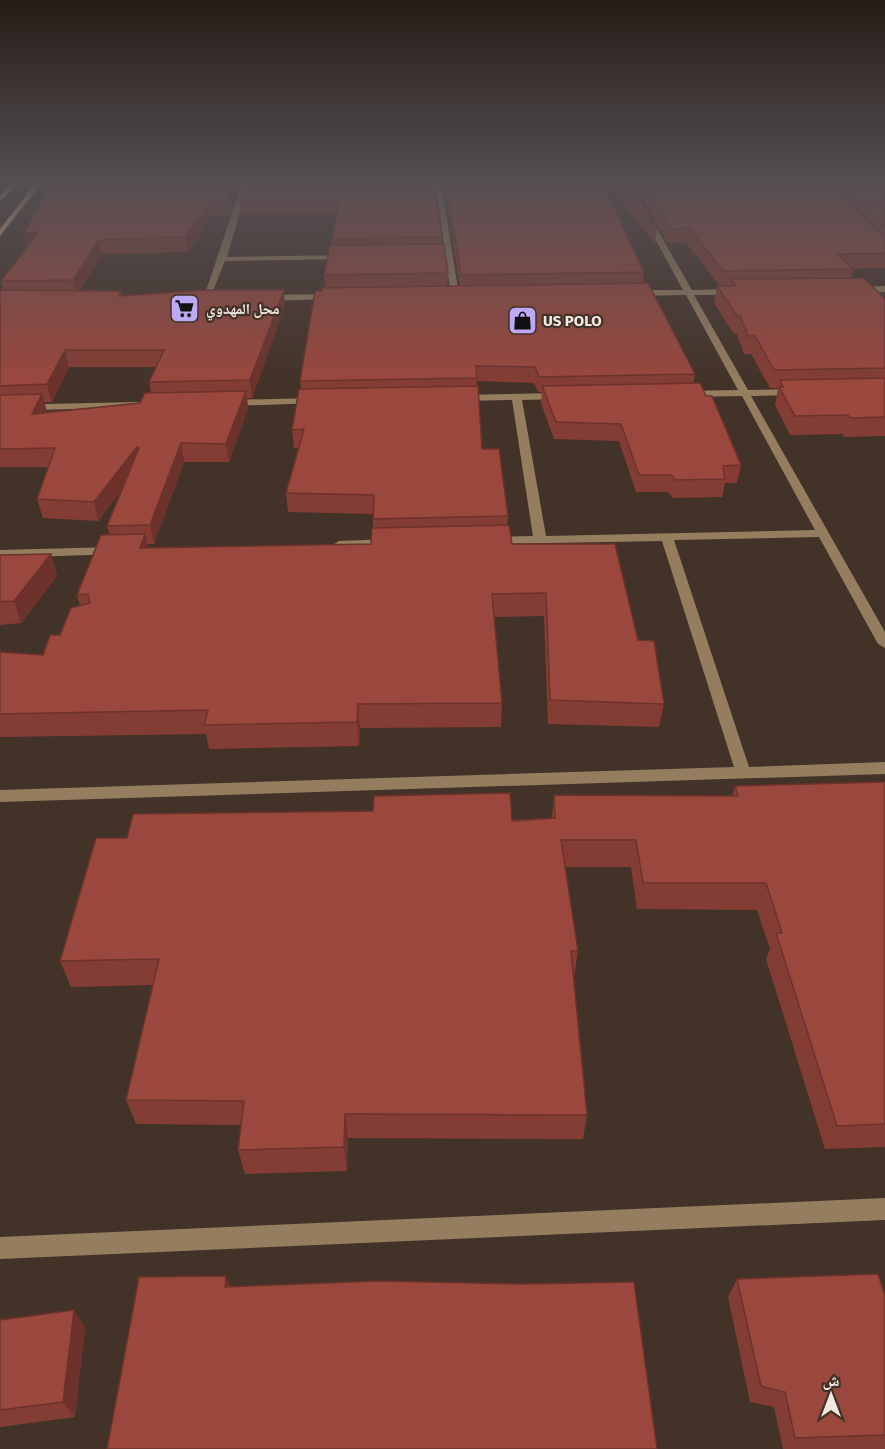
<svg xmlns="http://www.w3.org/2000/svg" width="885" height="1449" viewBox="0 0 885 1449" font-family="'Fira Sans','Noto Naskh Arabic',sans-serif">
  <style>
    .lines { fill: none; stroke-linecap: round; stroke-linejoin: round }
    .minor { fill: #957e60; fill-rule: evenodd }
    .major { fill: #f3c585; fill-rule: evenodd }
    .wall { fill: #843d34; fill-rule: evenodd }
    .shaded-wall { fill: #6c322b }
    .building { fill: #9a473d; stroke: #6c322b; stroke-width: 1.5 }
    .labels { text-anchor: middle; stroke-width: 4.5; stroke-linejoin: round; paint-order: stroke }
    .far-poi-label { font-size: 15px; font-weight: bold; fill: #f3e8e1; stroke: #433228; text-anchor: start }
  </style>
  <rect width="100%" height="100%" fill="#433228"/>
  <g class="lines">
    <g class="minor">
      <path d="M 243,180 L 249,180 L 227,257 L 346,255 L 349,255 L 349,259 L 225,261 L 210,298 L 203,300 Z"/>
      <path d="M 435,180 L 441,180 L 459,296 L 455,299 L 451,296 Z"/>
      <path d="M 623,180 L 629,180 L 692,290 L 735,289 L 739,292 L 735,295 L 694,295 L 748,390 L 798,389 L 803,392 L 798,395 L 751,396 L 885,632 L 885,648 L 878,644 L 819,537 L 674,540 L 749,767 L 885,762 L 885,774 L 0,802 L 0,790 L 734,767 L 662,541 L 488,544 L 488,538 L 492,537 L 533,536 L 512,400 L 459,401 L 454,398 L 459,395 L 561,393 L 566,396 L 561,399 L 522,400 L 546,536 L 815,530 L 742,396 L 684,397 L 679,394 L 684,391 L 738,390 L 686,295 L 633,296 L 629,293 L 633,290 L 683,290 Z"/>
      <path d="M 885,286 L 885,292 L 855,293 L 851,290 L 855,287 Z"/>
      <path d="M 333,294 L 337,297 L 336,299 L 264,301 L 260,298 L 264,295 Z"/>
      <path d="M 315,398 L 319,399 L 319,403 L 228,406 L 223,403 L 228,400 Z"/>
      <path d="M 138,402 L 142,403 L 142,407 L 0,411 L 0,405 Z"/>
      <path d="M 390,539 L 394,540 L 394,546 L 339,549 L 333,545 L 339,541 Z"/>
      <path d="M 114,547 L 120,551 L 118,554 L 0,558 L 0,550 Z"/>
      <path d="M 885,1198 L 885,1220 L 0,1259 L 0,1237 Z"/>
    </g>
    <g class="major">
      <path d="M 15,180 L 21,180 L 0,202 L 0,196 Z"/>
      <path d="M 38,180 L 44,180 L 0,236 L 0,229 Z"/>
    </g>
  </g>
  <g class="wall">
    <path d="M 58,180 L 242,180 L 229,215 L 212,215 L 188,252 L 102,254 L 80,291 L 121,291 L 122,296 L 285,306 L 252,398 L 247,398 L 248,408 L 229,462 L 184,462 L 154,544 L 147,544 L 148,548 L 371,544 L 373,528 L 373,514 L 288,512 L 286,493 L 299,448 L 294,448 L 292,430 L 301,389 L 300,381 L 322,291 L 325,288 L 324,275 L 332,245 L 332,239 L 336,214 L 241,215 L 240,201 L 434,180 L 442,237 L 442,244 L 448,273 L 447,286 L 460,286 L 443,180 L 629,180 L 657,229 L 655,244 L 611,189 L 607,191 L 644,272 L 643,283 L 695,374 L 693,384 L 741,465 L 737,483 L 725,483 L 722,497 L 673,498 L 668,492 L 636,492 L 619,441 L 554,439 L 541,403 L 542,392 L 538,392 L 534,383 L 477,381 L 477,386 L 482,449 L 508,516 L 507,525 L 512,544 L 638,640 L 664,704 L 659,727 L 548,724 L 544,616 L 494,617 L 502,703 L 501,727 L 360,728 L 359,746 L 209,749 L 206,734 L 0,737 L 0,652 L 43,655 L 60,635 L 80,606 L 77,595 L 110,535 L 107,526 L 121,491 L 98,521 L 43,518 L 37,499 L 48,467 L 0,467 L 0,290 L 3,290 L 1,281 L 28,247 L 24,233 ZM 69,367 L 156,367 L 149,382 L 151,392 L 140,403 L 47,412 L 44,402 L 52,402 Z"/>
    <path d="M 631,180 L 885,180 L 885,268 L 853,269 L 851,278 L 885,299 L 885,436 L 844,437 L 843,434 L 790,435 L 775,405 L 778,388 L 770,388 L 751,354 L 744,354 L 737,334 L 734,334 L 714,303 L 717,286 L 720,286 L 686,243 L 668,243 ZM 860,214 L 865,214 L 864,218 Z"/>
    <path d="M 51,554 L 57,576 L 21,623 L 0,625 L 0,555 Z"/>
    <path d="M 885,782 L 885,1147 L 825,1149 L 766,959 L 770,949 L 757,910 L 637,909 L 631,867 L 565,867 L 578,951 L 574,977 L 587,1115 L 583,1139 L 348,1138 L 347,1171 L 245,1174 L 238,1150 L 241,1125 L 136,1124 L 126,1100 L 153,985 L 71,987 L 60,961 L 127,838 L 552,818 L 554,795 L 732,796 L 735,786 Z"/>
    <path d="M 737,1279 L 885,1296 L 885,1449 L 783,1449 L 774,1407 L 750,1402 L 728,1297 Z"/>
    <path d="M 0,1320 L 85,1327 L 75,1417 L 0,1427 Z"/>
  </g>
  <g class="shaded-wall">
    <path d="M 236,180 L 242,180 L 229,215 L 228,201 Z"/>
    <path d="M 605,180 L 612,180 L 611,189 L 601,195 L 602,181 Z"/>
    <path d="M 210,202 L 212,215 L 188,252 L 185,237 Z"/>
    <path d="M 39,232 L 28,248 L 24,233 Z"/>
    <path d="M 99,240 L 102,254 L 77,296 L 73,280 Z"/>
    <path d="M 284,290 L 285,306 L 252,398 L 250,380 Z"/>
    <path d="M 65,350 L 69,367 L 52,402 L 47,384 Z"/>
    <path d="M 246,391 L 248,408 L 229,462 L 226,444 Z"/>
    <path d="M 42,394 L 47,412 L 32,414 Z"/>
    <path d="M 181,443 L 184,462 L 154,544 L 150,525 Z"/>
    <path d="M 137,447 L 141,465 L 98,521 L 94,502 Z"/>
    <path d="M 145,534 L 150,556 L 140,548 Z"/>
    <path d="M 51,554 L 57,576 L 21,623 L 14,601 Z"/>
    <path d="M 358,704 L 360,728 L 359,746 L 357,722 Z"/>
    <path d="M 345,1114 L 348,1138 L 347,1171 L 344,1147 Z"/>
    <path d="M 226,1276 L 233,1294 L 225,1287 Z"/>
    <path d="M 74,1310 L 85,1327 L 75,1417 L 63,1402 Z"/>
  </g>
  <g class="building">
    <path d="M 58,180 L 236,180 L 228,201 L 210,202 L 185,237 L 99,240 L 73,280 L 1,281 L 39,232 L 24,233 L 51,185 L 54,185 Z"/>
    <path d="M 246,180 L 434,180 L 442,237 L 332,239 L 339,200 L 240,201 Z"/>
    <path d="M 445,180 L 605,180 L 602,181 L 644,272 L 461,275 Z"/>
    <path d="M 616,180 L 629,180 L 657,229 Z"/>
    <path d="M 641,180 L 824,180 L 885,238 L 885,254 L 838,254 L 853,269 L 723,271 L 689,228 L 670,229 Z"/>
    <path d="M 836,180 L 885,180 L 885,201 L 857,200 Z"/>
    <path d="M 867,208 L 885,208 L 885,226 Z"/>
    <path d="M 444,244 L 448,273 L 324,275 L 330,245 Z"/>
    <path d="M 864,278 L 885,299 L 885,368 L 774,370 L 755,336 L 748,336 L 740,316 L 737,316 L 717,286 L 736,286 L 731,279 Z"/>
    <path d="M 648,283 L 695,374 L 539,377 L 535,367 L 476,366 L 477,378 L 300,381 L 315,291 L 322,291 L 322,288 Z"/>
    <path d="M 0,290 L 121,291 L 119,296 L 204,290 L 284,290 L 250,380 L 149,382 L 164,350 L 65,350 L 47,384 L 0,386 Z"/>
    <path d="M 885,378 L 885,417 L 850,418 L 848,415 L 795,416 L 779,387 L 783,387 L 780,380 Z"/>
    <path d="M 700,383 L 706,396 L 712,396 L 741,465 L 723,466 L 725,479 L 676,480 L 671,475 L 639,475 L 621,424 L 556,422 L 542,386 Z"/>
    <path d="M 478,386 L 482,449 L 499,449 L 508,516 L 373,519 L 374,495 L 286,493 L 304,429 L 292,430 L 299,389 Z"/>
    <path d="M 246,391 L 226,444 L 181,443 L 150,525 L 107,526 L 139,448 L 137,447 L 94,502 L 37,499 L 55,448 L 0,449 L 0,395 L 42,394 L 32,414 L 140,403 L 145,393 Z"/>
    <path d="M 509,525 L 512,544 L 615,544 L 638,640 L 654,641 L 664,704 L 550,700 L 546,593 L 492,594 L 502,703 L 358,704 L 357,722 L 204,725 L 208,710 L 0,714 L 0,652 L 43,655 L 50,635 L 60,635 L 71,608 L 90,603 L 88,594 L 77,595 L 101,535 L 145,534 L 140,548 L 371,544 L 372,528 Z"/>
    <path d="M 51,554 L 14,601 L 0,602 L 0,555 Z"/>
    <path d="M 885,782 L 885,1124 L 837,1126 L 776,933 L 782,933 L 766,883 L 643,883 L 636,840 L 561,840 L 578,951 L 571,951 L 587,1115 L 345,1114 L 344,1147 L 238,1150 L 244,1101 L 126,1100 L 159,959 L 60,961 L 96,838 L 127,838 L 133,814 L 373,811 L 374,796 L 510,793 L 512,821 L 555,818 L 554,795 L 738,796 L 735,786 Z"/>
    <path d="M 878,1274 L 885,1296 L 885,1435 L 795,1438 L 785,1392 L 761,1386 L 737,1279 Z"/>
    <path d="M 226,1276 L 225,1287 L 379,1281 L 523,1284 L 634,1282 L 657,1449 L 107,1449 L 139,1277 Z"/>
    <path d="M 74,1310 L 63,1402 L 0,1410 L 0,1320 Z"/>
  </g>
  <linearGradient id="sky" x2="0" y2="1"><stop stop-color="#251c16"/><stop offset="0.47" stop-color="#554f53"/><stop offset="1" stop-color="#554f53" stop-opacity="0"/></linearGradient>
  <rect width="885" height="383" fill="url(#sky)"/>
  <defs>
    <symbol id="supermarket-square" viewBox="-11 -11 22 22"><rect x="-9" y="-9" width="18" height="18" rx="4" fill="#bda9f5" stroke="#433228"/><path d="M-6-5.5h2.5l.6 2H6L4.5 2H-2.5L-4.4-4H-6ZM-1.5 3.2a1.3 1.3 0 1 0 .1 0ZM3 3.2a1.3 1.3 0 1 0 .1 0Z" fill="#111"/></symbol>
    <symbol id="shop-square" viewBox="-11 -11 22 22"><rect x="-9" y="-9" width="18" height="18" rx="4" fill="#bda9f5" stroke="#433228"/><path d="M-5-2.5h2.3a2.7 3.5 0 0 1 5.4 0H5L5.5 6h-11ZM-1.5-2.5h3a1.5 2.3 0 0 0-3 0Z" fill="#111"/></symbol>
  </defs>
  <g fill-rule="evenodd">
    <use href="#supermarket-square" x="168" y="292" width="33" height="33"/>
    <use href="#shop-square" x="506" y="304" width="33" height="33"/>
  </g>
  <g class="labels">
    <g class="far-poi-label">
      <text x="206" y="314">محل المهدوي</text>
      <text x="543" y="326">US POLO</text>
    </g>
  </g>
  <g transform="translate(831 1395)" stroke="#433228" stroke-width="4.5" paint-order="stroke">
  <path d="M0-4.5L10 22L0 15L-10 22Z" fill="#f3e8e1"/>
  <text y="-9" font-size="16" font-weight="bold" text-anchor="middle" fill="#f3e8e1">ش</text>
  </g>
</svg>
